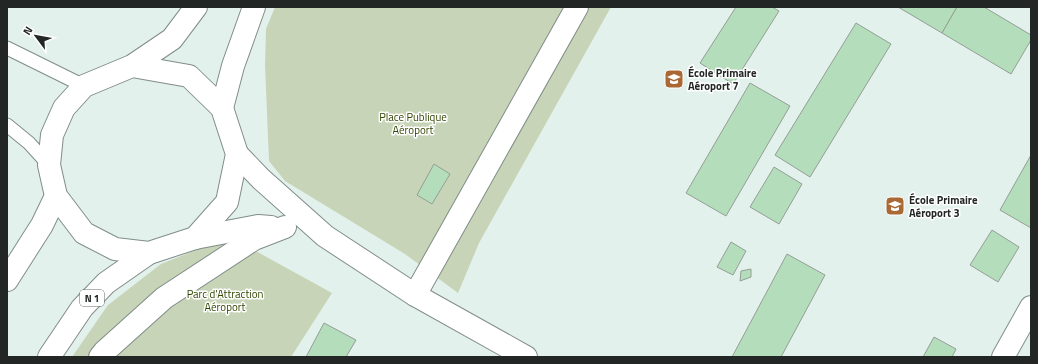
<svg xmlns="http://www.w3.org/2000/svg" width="1038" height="364" viewBox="0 0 1038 364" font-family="'Titillium Web',sans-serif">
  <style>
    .green { fill: #c7d4b7 }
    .building { fill: #b4debb; stroke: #949e96 }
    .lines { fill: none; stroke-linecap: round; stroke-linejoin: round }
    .lane-casing { stroke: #808d88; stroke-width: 15 }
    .street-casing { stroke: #808d88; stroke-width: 24 }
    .highway-casing { stroke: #808d88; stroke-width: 24 }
    .lane { stroke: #fff; stroke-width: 13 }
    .street { stroke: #fff; stroke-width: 22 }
    .highway { stroke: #fff; stroke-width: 22 }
    .labels { text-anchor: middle; stroke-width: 3; stroke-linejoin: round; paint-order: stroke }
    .shield { fill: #fff; stroke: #646866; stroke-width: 1 }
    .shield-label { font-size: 10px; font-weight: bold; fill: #222725 }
    .poi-label { font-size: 11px; font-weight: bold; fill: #222725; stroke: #fff; text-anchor: start }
    .park-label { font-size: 11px; fill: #2f4500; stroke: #fff }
  </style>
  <rect width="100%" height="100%" fill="#e3f1ec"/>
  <g class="green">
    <path d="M 275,7 L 611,7 L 479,243 L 458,293 L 405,254 L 285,181 L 269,161 L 265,65 L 266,29 Z"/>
    <path d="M 232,238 L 332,293 L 291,357 L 72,357 L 108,305 L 161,264 L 209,245 Z"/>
  </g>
  <g class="building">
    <path d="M 736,7 L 772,7 L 779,11 L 733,84 L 700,63 Z"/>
    <path d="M 898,7 L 957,7 L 942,33 Z"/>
    <path d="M 957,7 L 984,7 L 1031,35 L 1031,40 L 1011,74 L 942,33 Z"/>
    <path d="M 856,23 L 891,44 L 810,177 L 775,155 Z"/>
    <path d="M 750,83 L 790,106 L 726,216 L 686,193 Z"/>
    <path d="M 1031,155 L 1031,228 L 1000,210 Z"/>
    <path d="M 434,164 L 450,174 L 432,204 L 417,195 Z"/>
    <path d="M 774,167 L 802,184 L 779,224 L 750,207 Z"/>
    <path d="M 992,230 L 1019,247 L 998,282 L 970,265 Z"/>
    <path d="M 731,242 L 746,251 L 733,275 L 717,267 Z"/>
    <path d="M 787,254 L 825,275 L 781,357 L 732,357 Z"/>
    <path d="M 751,269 L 751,277 L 740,281 L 741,271 Z"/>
    <path d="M 324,323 L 356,340 L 346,357 L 306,357 Z"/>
    <path d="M 934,337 L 956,349 L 952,357 L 923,357 Z"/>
  </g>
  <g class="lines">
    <defs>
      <g id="lane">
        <path d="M 7,48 L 84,86"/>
        <path d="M 7,125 L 29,143 L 49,165"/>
      </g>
      <g id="street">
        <path d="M 237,154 L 261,179 L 325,236 L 415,295 L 526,357"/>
        <path d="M 195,238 L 258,226 L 271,227"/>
        <path d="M 415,295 L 577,7"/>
        <path d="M 100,357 L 104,352 L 164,298 L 254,239 L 285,227"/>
        <path d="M 1003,357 L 1031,307"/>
      </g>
      <g id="highway">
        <path d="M 132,66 L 189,76 L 222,108 L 237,154 L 227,202 L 195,238 L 149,253 L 115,249 L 84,233 L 56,196 L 49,165 L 52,135 L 64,108 L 84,86 L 132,66 L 172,39 L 196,7"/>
        <path d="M 222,108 L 233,66 L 254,7"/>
        <path d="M 7,280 L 42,225 L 56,196"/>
        <path d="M 49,357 L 82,308 L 106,283 L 149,253"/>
      </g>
    </defs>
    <use href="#lane" class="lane-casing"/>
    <use href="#street" class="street-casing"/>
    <use href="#highway" class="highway-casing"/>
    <use href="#lane" class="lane"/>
    <use href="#street" class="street"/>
    <use href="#highway" class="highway"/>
  </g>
  <defs>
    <symbol id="school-square" viewBox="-11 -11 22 22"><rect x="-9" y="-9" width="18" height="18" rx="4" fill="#aa6934" stroke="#fff"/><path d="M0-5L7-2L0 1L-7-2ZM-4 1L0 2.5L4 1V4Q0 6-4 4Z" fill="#fff"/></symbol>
  </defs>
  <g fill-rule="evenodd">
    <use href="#school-square" x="663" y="68" width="22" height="22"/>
    <use href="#school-square" x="884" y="195" width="22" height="22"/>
  </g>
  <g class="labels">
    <rect class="shield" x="80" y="290" width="24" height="16" rx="3"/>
    <g class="shield-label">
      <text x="92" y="302">N 1</text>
    </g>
    <g class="poi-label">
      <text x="688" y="77">École Primaire<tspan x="688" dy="13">Aéroport 7</tspan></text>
      <text x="909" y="204">École Primaire<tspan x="909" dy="13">Aéroport 3</tspan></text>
    </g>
    <g class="park-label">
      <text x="413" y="121">Place Publique<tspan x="413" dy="13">Aéroport</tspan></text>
      <text x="225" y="298">Parc d'Attraction<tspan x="225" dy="13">Aéroport</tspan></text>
    </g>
  </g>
  <rect width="1038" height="364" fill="none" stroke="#222725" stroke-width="16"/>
  <g transform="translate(36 36) rotate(302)" stroke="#ffffff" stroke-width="3" paint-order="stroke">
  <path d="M0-3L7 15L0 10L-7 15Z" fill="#222725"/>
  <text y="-6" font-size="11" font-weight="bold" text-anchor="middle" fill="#222725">N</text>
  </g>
</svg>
